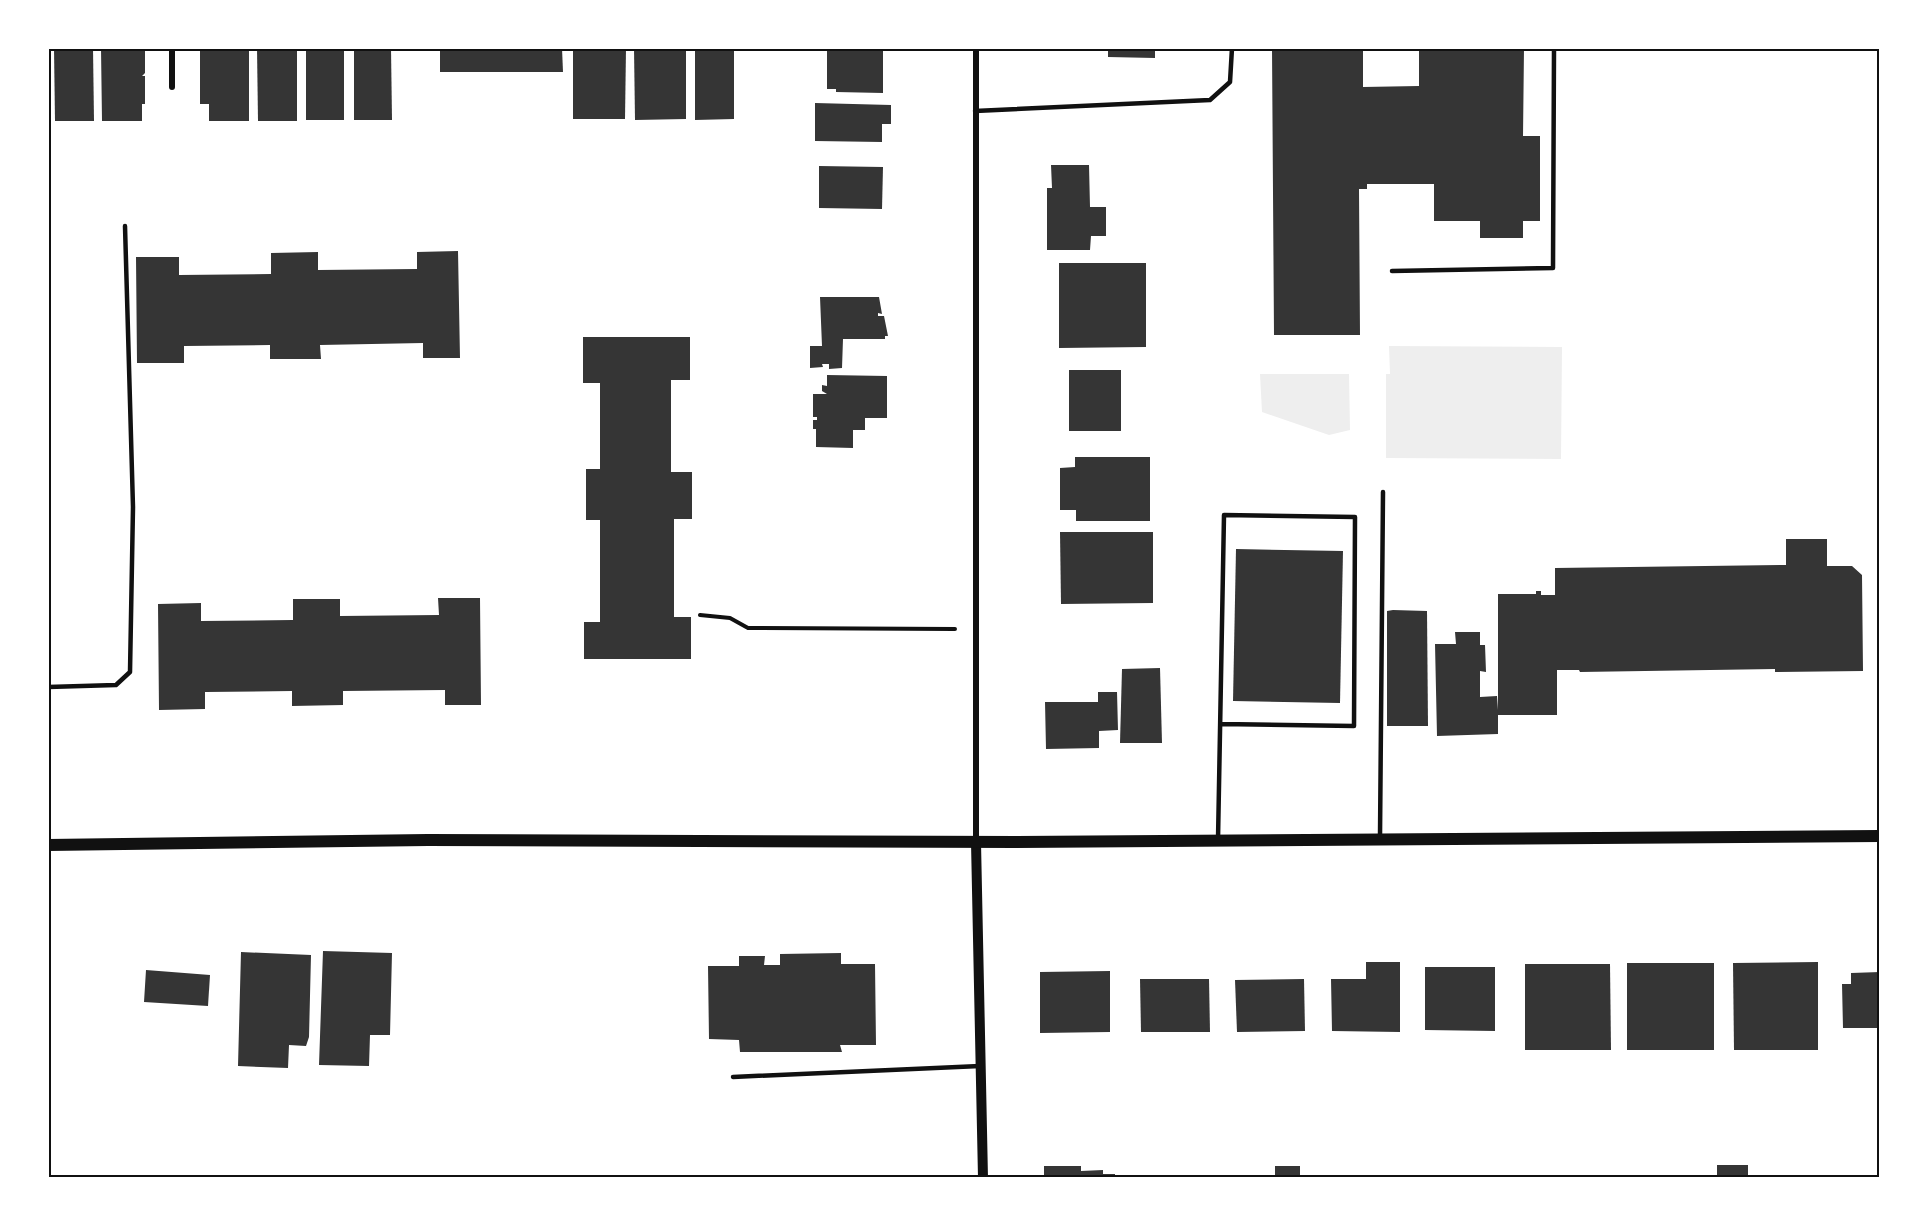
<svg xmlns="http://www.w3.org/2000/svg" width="1928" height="1226" viewBox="0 0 1928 1226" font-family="'PT Sans Narrow',sans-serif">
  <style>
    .green { fill: #eee }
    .building { fill: #353535 }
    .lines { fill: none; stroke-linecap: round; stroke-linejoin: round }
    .path { stroke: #111; stroke-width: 4 }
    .service { stroke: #111; stroke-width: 4.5 }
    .minor { stroke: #111; stroke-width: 6 }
    .tertiary { stroke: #111; stroke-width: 10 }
    .secondary { stroke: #111; stroke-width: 12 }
    .neatline { fill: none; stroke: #111; stroke-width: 2 }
  </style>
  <rect width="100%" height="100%" fill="#fff"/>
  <g class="green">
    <path d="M 1389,346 L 1562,347 L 1561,459 L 1386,458 L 1386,374 L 1390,374 Z"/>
    <path d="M 1260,374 L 1349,374 L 1350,430 L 1329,435 L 1262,412 Z"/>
  </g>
  <g class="building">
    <path d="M 54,48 L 93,48 L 94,121 L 55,121 Z"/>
    <path d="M 101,48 L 145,48 L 145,73 L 142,76 L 145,76 L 145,104 L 142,104 L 142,121 L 102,121 Z"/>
    <path d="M 200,48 L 249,48 L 249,121 L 209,121 L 209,104 L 200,104 Z"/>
    <path d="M 257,48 L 297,49 L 297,121 L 258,121 Z"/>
    <rect x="306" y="48" width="38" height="72"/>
    <path d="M 354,48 L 391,48 L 392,120 L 354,120 Z"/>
    <path d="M 440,48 L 562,48 L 563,72 L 440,72 Z"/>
    <path d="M 573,48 L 626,48 L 625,119 L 573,119 Z"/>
    <path d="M 634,48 L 686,48 L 686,119 L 635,120 Z"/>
    <path d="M 697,48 L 734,48 L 734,119 L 695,120 L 695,49 Z"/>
    <path d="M 827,48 L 883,48 L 883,93 L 836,92 L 836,89 L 827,89 Z"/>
    <path d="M 1108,48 L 1155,48 L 1155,58 L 1108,57 Z"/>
    <path d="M 1272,48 L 1363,48 L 1363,87 L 1419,86 L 1419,48 L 1524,48 L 1523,136 L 1540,136 L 1540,221 L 1523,221 L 1523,238 L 1480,238 L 1480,221 L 1434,221 L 1434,184 L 1367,184 L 1367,189 L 1359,189 L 1360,335 L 1274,335 Z"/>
    <path d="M 815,103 L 891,105 L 891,124 L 882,124 L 882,142 L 815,141 Z"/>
    <path d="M 1051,165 L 1089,165 L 1090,207 L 1106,207 L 1106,236 L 1091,236 L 1090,250 L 1047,250 L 1047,188 L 1052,188 Z"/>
    <path d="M 819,166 L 883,167 L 882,209 L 819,208 Z"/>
    <path d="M 458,251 L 460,358 L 423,358 L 423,343 L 320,345 L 321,359 L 270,359 L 270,345 L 184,346 L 184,363 L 137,363 L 136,257 L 179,257 L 179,275 L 271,274 L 271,253 L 318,252 L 318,270 L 417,269 L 417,252 Z"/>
    <path d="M 1059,263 L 1146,263 L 1146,347 L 1059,348 Z"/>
    <path d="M 820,297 L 879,297 L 882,314 L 878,313 L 878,316 L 884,316 L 888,336 L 885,336 L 885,339 L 843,339 L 842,368 L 829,369 L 829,364 L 822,364 L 823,367 L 810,368 L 810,346 L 822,346 Z"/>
    <path d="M 583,337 L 690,337 L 690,380 L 671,380 L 671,472 L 692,472 L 692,519 L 674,519 L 674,617 L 691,617 L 691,659 L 584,659 L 584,622 L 600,622 L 600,520 L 586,520 L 586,469 L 600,469 L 600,383 L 583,383 Z"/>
    <rect x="1069" y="370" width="52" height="61"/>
    <path d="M 827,375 L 887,376 L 887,418 L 865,418 L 865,430 L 853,430 L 853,448 L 816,447 L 816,429 L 813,429 L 813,420 L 817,420 L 817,417 L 813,417 L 813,394 L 827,394 L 822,391 L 822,385 L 827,386 Z"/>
    <path d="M 1075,457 L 1150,457 L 1150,521 L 1076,521 L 1076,510 L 1060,510 L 1060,468 L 1075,467 Z"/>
    <path d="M 1060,532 L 1153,532 L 1153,603 L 1061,604 Z"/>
    <path d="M 1786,539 L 1827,539 L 1827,566 L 1852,566 L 1862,575 L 1863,671 L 1775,672 L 1775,669 L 1580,672 L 1579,670 L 1557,670 L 1557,715 L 1498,715 L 1498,734 L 1437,736 L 1435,644 L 1456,644 L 1455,632 L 1480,632 L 1480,645 L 1485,645 L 1486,672 L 1480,671 L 1480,697 L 1497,696 L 1498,710 L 1498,594 L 1536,594 L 1536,591 L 1541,591 L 1541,595 L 1555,595 L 1555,568 L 1786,565 Z"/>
    <path d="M 1236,549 L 1343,551 L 1340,703 L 1233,701 Z"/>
    <path d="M 438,598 L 480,598 L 481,705 L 445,705 L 445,690 L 343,691 L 343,705 L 292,706 L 292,691 L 205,692 L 205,709 L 159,710 L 158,604 L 201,603 L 201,621 L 293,620 L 293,599 L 340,599 L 340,616 L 439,615 Z"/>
    <path d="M 1393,610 L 1427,611 L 1428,726 L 1387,726 L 1387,611 Z"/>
    <path d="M 1160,668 L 1162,743 L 1120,743 L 1122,669 Z"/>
    <path d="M 1098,692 L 1117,692 L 1118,730 L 1099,731 L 1099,748 L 1046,749 L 1045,702 L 1098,702 Z"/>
    <path d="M 323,951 L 392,953 L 390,1035 L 370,1035 L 369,1066 L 319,1065 Z"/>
    <path d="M 241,952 L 311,955 L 309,1037 L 306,1046 L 289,1045 L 288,1068 L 238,1066 Z"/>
    <path d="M 841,953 L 841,964 L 875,964 L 876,1045 L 840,1045 L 842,1052 L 740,1052 L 739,1040 L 709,1039 L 708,966 L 739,966 L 739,956 L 765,956 L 764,965 L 780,965 L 780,954 Z"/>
    <path d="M 1366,962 L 1400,962 L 1400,1032 L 1332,1031 L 1331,979 L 1366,979 Z"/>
    <path d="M 1818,962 L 1818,1050 L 1734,1050 L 1733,963 Z"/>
    <rect x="1627" y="963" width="87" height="87"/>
    <path d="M 1525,964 L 1610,964 L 1611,1050 L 1525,1050 Z"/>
    <path d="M 1425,967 L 1495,967 L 1495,1031 L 1425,1030 Z"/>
    <path d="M 146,970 L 210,975 L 208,1006 L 144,1002 Z"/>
    <path d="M 1110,971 L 1110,1032 L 1040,1033 L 1040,972 Z"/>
    <path d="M 1880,972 L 1880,1028 L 1843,1028 L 1842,984 L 1851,984 L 1851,973 Z"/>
    <path d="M 1140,979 L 1209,979 L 1210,1032 L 1141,1032 Z"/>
    <path d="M 1304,979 L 1305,1031 L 1237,1032 L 1235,980 Z"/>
    <rect x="1717" y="1165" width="31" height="13"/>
    <path d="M 1044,1166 L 1081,1166 L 1081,1171 L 1103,1170 L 1103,1174 L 1115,1174 L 1115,1178 L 1044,1178 Z"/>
    <rect x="1275" y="1166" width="25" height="12"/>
  </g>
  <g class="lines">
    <path class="path" d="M 700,615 L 730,618 L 748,628 L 955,629"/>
    <g class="service">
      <path d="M 975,111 L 1210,100 L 1230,82 L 1232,48"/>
      <path d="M 1392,271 L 1553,268 L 1554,48"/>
      <path d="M 48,687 L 116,685 L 130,672 L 133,507 L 125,226"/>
      <path d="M 1380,837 L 1383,492"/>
      <path d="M 1218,840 L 1224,515 L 1355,517 L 1354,726 L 1221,724"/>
      <path d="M 733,1077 L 980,1066"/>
    </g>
    <g class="minor">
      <path d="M 976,48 L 976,842"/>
      <path d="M 172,87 L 172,48"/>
    </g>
    <path class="tertiary" d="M 976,842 L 983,1178"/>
    <path class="secondary" d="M 48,845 L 428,840 L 1017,842 L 1880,836"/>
  </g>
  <rect width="1928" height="1226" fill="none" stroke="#ffffff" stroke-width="99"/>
  <rect x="50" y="50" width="1828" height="1126" class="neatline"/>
</svg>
